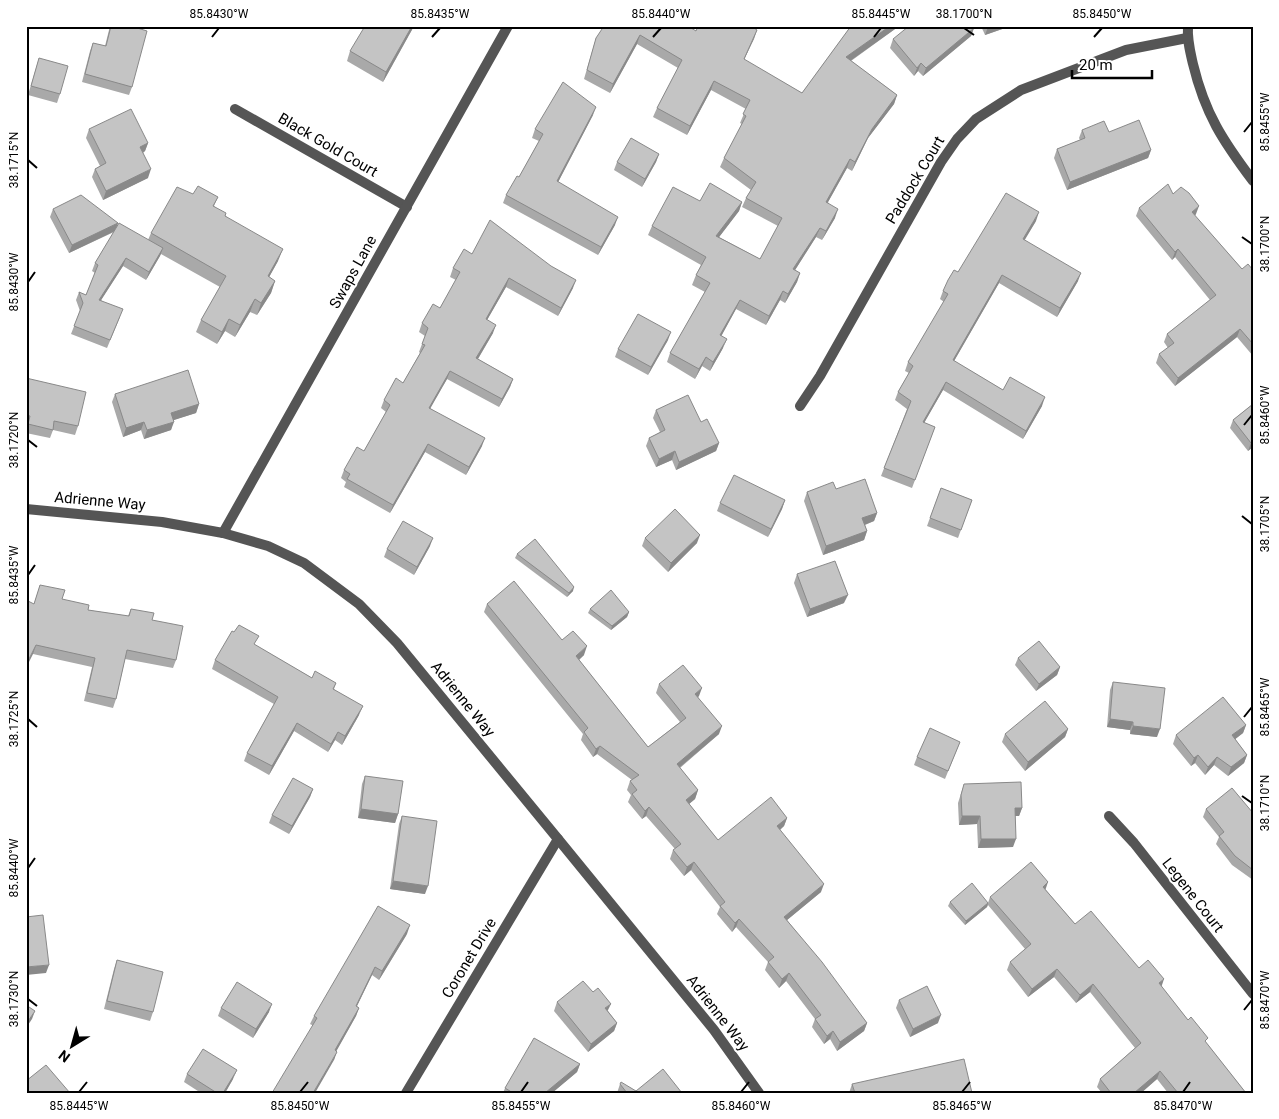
<svg xmlns="http://www.w3.org/2000/svg" width="1279" height="1119" viewBox="0 0 1279 1119" font-family="Roboto,sans-serif">
  <style>
    .lines { fill: none; stroke-linecap: round; stroke-linejoin: round }
    .street { stroke: #555; stroke-width: 10 }
    .wall { fill: #a9a9a9 }
    .shaded-wall { fill: #898989 }
    .building { fill: #c4c4c4; stroke: #898989 }
    .ticks { fill: none; stroke: #000; stroke-width: 2 }
    .labels { text-anchor: middle; stroke-width: 4; stroke-linejoin: round; paint-order: stroke }
    .street-label { font-size: 15px; fill: #000; stroke: #fff }
    .neatline { fill: none; stroke: #000; stroke-width: 2 }
    .ticks-label { font-size: 12px; text-anchor: middle; fill: #000 }
  </style>
  <rect width="100%" height="100%" fill="#fff"/>
  <g class="lines">
    <g class="street">
      <path d="M 1188,26 C 1187,40 1190,51 1193,64 C 1205,114 1223,141 1253,181"/>
      <path d="M 235,109 L 407,207"/>
      <path d="M 800,406 L 820,376 L 941,162 L 957,139 L 976,119 L 1021,90 L 1126,50 L 1187,38"/>
      <path d="M 26,509 L 162,522 L 223,533 L 268,546 L 304,563 L 359,604 L 397,643 L 558,839 L 714,1030 L 759,1093"/>
      <path d="M 223,533 L 508,26"/>
      <path d="M 1109,816 L 1134,843 L 1253,994"/>
      <path d="M 406,1093 L 558,839"/>
    </g>
  </g>
  <g class="wall">
    <path d="M 110,26 L 131,26 L 132,87 L 129,95 L 82,82 L 90,51 L 93,43 L 105,46 Z"/>
    <path d="M 414,26 L 383,82 L 347,61 L 350,51 Z"/>
    <path d="M 848,26 L 896,26 L 895,29 L 851,61 L 897,95 L 894,104 L 868,138 L 852,171 L 847,168 L 828,202 L 835,218 L 822,240 L 816,237 L 795,270 L 800,273 L 797,282 L 785,303 L 780,300 L 766,325 L 736,309 L 721,336 L 723,348 L 710,371 L 702,366 L 695,379 L 667,362 L 670,353 L 705,292 L 692,285 L 696,275 L 701,265 L 648,235 L 652,226 L 700,201 L 742,202 L 739,211 L 719,237 L 760,259 L 778,226 L 742,207 L 746,198 L 751,190 L 720,167 L 724,158 L 742,124 L 740,123 L 746,109 L 711,90 L 687,135 L 653,117 L 657,108 L 678,68 L 637,44 L 610,93 L 584,79 L 596,38 L 696,31 L 757,30 L 744,60 L 802,93 L 849,29 Z"/>
    <path d="M 981,26 L 1008,26 L 1008,27 L 985,35 Z"/>
    <path d="M 974,28 L 971,36 L 923,76 L 918,71 L 914,76 L 890,48 L 893,39 Z"/>
    <path d="M 39,58 L 60,94 L 57,103 L 28,95 Z"/>
    <path d="M 593,115 L 558,182 L 615,225 L 598,255 L 503,203 L 506,195 L 519,177 L 539,141 L 532,138 L 535,129 Z"/>
    <path d="M 89,129 L 148,143 L 145,151 L 143,153 L 148,178 L 103,200 L 92,177 L 95,169 L 100,166 L 86,138 Z"/>
    <path d="M 1082,130 L 1109,132 L 1151,150 L 1148,158 L 1067,190 L 1054,158 L 1057,149 L 1080,140 L 1079,138 Z"/>
    <path d="M 659,154 L 656,162 L 642,187 L 614,170 L 617,162 Z"/>
    <path d="M 193,194 L 218,197 L 214,206 L 278,261 L 269,277 L 275,281 L 271,293 L 257,315 L 250,312 L 235,337 L 225,331 L 217,344 L 196,332 L 201,320 L 220,287 L 161,254 L 146,280 L 123,266 L 101,300 L 120,317 L 107,348 L 71,334 L 80,311 L 76,300 L 79,292 L 86,295 L 95,273 L 92,271 L 95,263 L 114,232 L 69,253 L 50,217 L 53,209 L 118,223 L 117,226 L 148,240 L 151,233 Z"/>
    <path d="M 1173,194 L 1196,214 L 1195,216 L 1242,269 L 1253,270 L 1253,356 L 1237,337 L 1175,386 L 1156,363 L 1159,354 L 1168,348 L 1164,342 L 1167,334 L 1210,300 L 1175,257 L 1172,260 L 1136,216 L 1139,208 Z"/>
    <path d="M 1036,221 L 1024,240 L 1078,281 L 1057,317 L 999,283 L 954,361 L 1003,390 L 1042,406 L 1023,439 L 943,390 L 924,423 L 935,427 L 912,488 L 881,476 L 907,409 L 895,400 L 898,392 L 909,373 L 905,371 L 908,362 L 944,302 L 940,299 L 943,291 L 958,272 Z"/>
    <path d="M 472,254 L 573,288 L 558,316 L 506,287 L 487,320 L 493,333 L 478,359 L 513,379 L 510,387 L 499,407 L 447,379 L 430,408 L 482,446 L 466,475 L 425,452 L 390,513 L 344,487 L 346,482 L 341,478 L 344,470 L 364,451 L 386,412 L 381,408 L 384,400 L 403,383 L 420,353 L 419,352 L 425,336 L 419,332 L 422,323 L 440,308 L 456,280 L 450,277 L 453,268 Z"/>
    <path d="M 668,340 L 648,375 L 615,357 L 618,349 Z"/>
    <path d="M 26,378 L 78,426 L 75,435 L 53,430 L 50,438 L 26,433 Z"/>
    <path d="M 115,394 L 199,404 L 196,413 L 173,420 L 171,430 L 144,439 L 141,430 L 123,437 L 112,402 Z"/>
    <path d="M 1253,404 L 1253,447 L 1248,451 L 1230,428 L 1233,420 Z"/>
    <path d="M 656,410 L 701,422 L 719,443 L 716,451 L 676,470 L 672,460 L 656,467 L 646,446 L 649,438 L 660,432 L 653,418 Z"/>
    <path d="M 941,488 L 972,500 L 958,538 L 927,526 Z"/>
    <path d="M 836,489 L 877,513 L 874,521 L 865,525 L 867,531 L 864,540 L 823,555 L 804,501 L 807,492 Z"/>
    <path d="M 785,500 L 782,509 L 768,537 L 717,511 L 720,503 Z"/>
    <path d="M 645,538 L 697,543 L 668,572 L 642,546 Z"/>
    <path d="M 430,546 L 414,575 L 384,557 L 387,549 Z"/>
    <path d="M 517,554 L 573,591 L 567,597 L 515,558 Z"/>
    <path d="M 797,574 L 844,603 L 807,617 L 794,583 Z"/>
    <path d="M 40,585 L 62,599 L 88,610 L 128,616 L 131,609 L 152,620 L 176,660 L 173,668 L 125,659 L 116,699 L 113,708 L 84,701 L 92,667 L 33,654 L 34,604 Z"/>
    <path d="M 487,604 L 562,640 L 584,655 L 579,660 L 648,747 L 680,722 L 656,693 L 659,684 L 699,696 L 698,697 L 719,734 L 680,768 L 698,790 L 695,799 L 689,804 L 718,840 L 787,818 L 784,826 L 780,830 L 821,892 L 787,920 L 867,1023 L 864,1031 L 837,1051 L 830,1039 L 824,1044 L 812,1027 L 815,1019 L 786,981 L 779,988 L 765,970 L 768,962 L 736,927 L 732,932 L 717,914 L 720,907 L 691,870 L 684,876 L 670,859 L 673,850 L 675,849 L 646,816 L 642,819 L 628,802 L 631,795 L 627,790 L 630,781 L 632,780 L 597,754 L 593,757 L 581,740 L 583,734 L 484,612 Z"/>
    <path d="M 590,609 L 629,612 L 627,617 L 611,630 L 588,613 Z"/>
    <path d="M 255,645 L 312,678 L 336,683 L 334,689 L 359,715 L 342,745 L 335,740 L 328,752 L 294,731 L 269,775 L 244,761 L 247,753 L 274,704 L 212,669 L 215,660 Z"/>
    <path d="M 1018,658 L 1060,667 L 1057,675 L 1036,691 L 1015,665 Z"/>
    <path d="M 1113,682 L 1157,737 L 1130,734 L 1130,730 L 1107,727 L 1110,690 Z"/>
    <path d="M 1246,725 L 1243,733 L 1235,739 L 1247,755 L 1244,763 L 1228,776 L 1214,765 L 1205,775 L 1195,763 L 1191,766 L 1173,744 L 1176,735 Z"/>
    <path d="M 1068,729 L 1065,737 L 1025,771 L 1002,742 L 1005,734 Z"/>
    <path d="M 960,742 L 945,779 L 914,765 L 917,757 Z"/>
    <path d="M 365,776 L 398,814 L 395,823 L 358,818 L 362,784 Z"/>
    <path d="M 964,784 L 1022,808 L 1019,816 L 1015,816 L 1013,847 L 978,848 L 977,824 L 959,825 L 958,803 Z"/>
    <path d="M 313,789 L 310,797 L 289,834 L 269,823 L 272,815 Z"/>
    <path d="M 1206,809 L 1253,813 L 1253,880 L 1232,865 L 1216,844 L 1219,837 L 1203,817 Z"/>
    <path d="M 402,816 L 425,894 L 390,889 L 399,824 Z"/>
    <path d="M 1046,890 L 1075,924 L 1139,968 L 1161,986 L 1246,1093 L 1168,1093 L 1157,1079 L 1141,1093 L 1102,1093 L 1097,1087 L 1100,1079 L 1135,1048 L 1090,992 L 1076,1003 L 1054,977 L 1028,997 L 1007,970 L 1010,962 L 1025,949 L 988,905 L 987,907 L 965,925 L 948,906 L 950,902 L 988,903 L 990,897 Z"/>
    <path d="M 407,934 L 379,980 L 372,975 L 357,1006 L 359,1008 L 356,1016 L 336,1051 L 334,1060 L 312,1025 L 310,1024 L 314,1016 Z"/>
    <path d="M 117,960 L 153,1012 L 150,1021 L 104,1009 L 114,969 Z"/>
    <path d="M 899,1000 L 938,1023 L 910,1037 L 896,1008 Z"/>
    <path d="M 557,1002 L 608,1011 L 617,1023 L 614,1031 L 588,1052 L 554,1011 Z"/>
    <path d="M 221,1008 L 269,1012 L 253,1038 L 218,1016 Z"/>
    <path d="M 580,1064 L 577,1072 L 552,1093 L 503,1093 L 505,1088 Z"/>
    <path d="M 187,1074 L 233,1079 L 225,1093 L 201,1093 L 184,1082 Z"/>
    <path d="M 620,1084 L 636,1091 L 682,1093 L 617,1093 Z"/>
    <path d="M 852,1084 L 972,1093 L 849,1093 Z"/>
  </g>
  <g class="shaded-wall">
    <path d="M 412,26 L 414,26 L 383,82 L 386,72 Z"/>
    <path d="M 890,26 L 896,26 L 895,29 L 843,66 L 846,57 Z"/>
    <path d="M 990,26 L 1008,26 L 1008,27 L 985,35 L 988,27 Z"/>
    <path d="M 974,28 L 971,36 L 923,76 L 926,68 Z"/>
    <path d="M 757,30 L 754,39 L 740,68 L 744,59 Z"/>
    <path d="M 640,35 L 637,44 L 610,93 L 613,84 Z"/>
    <path d="M 921,63 L 918,71 L 914,76 L 917,68 Z"/>
    <path d="M 714,81 L 711,90 L 687,135 L 690,126 Z"/>
    <path d="M 897,95 L 894,104 L 868,138 L 852,171 L 855,162 L 872,129 Z"/>
    <path d="M 596,107 L 593,115 L 554,190 L 557,181 Z"/>
    <path d="M 148,143 L 145,151 L 137,156 L 140,147 Z"/>
    <path d="M 1151,150 L 1148,158 L 1067,190 L 1070,182 Z"/>
    <path d="M 659,154 L 656,162 L 642,187 L 645,179 Z"/>
    <path d="M 850,159 L 847,168 L 823,211 L 826,202 Z"/>
    <path d="M 151,169 L 148,178 L 103,200 L 106,191 Z"/>
    <path d="M 742,202 L 739,211 L 713,245 L 716,236 Z"/>
    <path d="M 1199,206 L 1196,214 L 1189,221 L 1192,212 Z"/>
    <path d="M 838,209 L 835,218 L 822,240 L 826,231 Z"/>
    <path d="M 1039,212 L 1036,221 L 1020,248 L 1023,239 Z"/>
    <path d="M 618,217 L 615,225 L 598,255 L 601,247 Z"/>
    <path d="M 118,223 L 115,231 L 69,253 L 72,245 Z"/>
    <path d="M 820,228 L 816,237 L 790,278 L 793,269 Z"/>
    <path d="M 163,248 L 160,256 L 146,280 L 149,272 Z"/>
    <path d="M 283,249 L 278,261 L 263,288 L 268,276 Z"/>
    <path d="M 1178,249 L 1175,257 L 1172,260 L 1175,252 Z"/>
    <path d="M 126,258 L 123,266 L 96,308 L 99,300 Z"/>
    <path d="M 800,273 L 797,282 L 785,303 L 788,294 Z"/>
    <path d="M 1081,273 L 1078,281 L 1057,317 L 1060,308 Z"/>
    <path d="M 1002,275 L 999,283 L 950,368 L 953,360 Z"/>
    <path d="M 509,278 L 506,287 L 483,327 L 486,319 Z"/>
    <path d="M 576,280 L 573,288 L 558,316 L 561,308 Z"/>
    <path d="M 275,281 L 271,293 L 257,315 L 261,303 Z"/>
    <path d="M 783,291 L 780,300 L 766,325 L 769,316 Z"/>
    <path d="M 255,299 L 250,312 L 235,337 L 240,325 Z"/>
    <path d="M 740,300 L 736,309 L 717,344 L 720,335 Z"/>
    <path d="M 229,319 L 225,331 L 217,344 L 222,332 Z"/>
    <path d="M 496,325 L 493,333 L 473,367 L 476,358 Z"/>
    <path d="M 1240,329 L 1237,337 L 1175,386 L 1178,378 Z"/>
    <path d="M 671,332 L 668,340 L 648,375 L 651,367 Z"/>
    <path d="M 727,339 L 723,348 L 710,371 L 713,362 Z"/>
    <path d="M 706,357 L 702,366 L 695,379 L 699,369 Z"/>
    <path d="M 450,371 L 447,379 L 426,416 L 429,408 Z"/>
    <path d="M 513,379 L 510,387 L 499,407 L 502,399 Z"/>
    <path d="M 946,382 L 943,390 L 920,430 L 923,422 Z"/>
    <path d="M 1045,397 L 1042,406 L 1023,439 L 1026,431 Z"/>
    <path d="M 199,404 L 196,413 L 168,422 L 171,413 Z"/>
    <path d="M 144,422 L 141,430 L 123,437 L 126,428 Z"/>
    <path d="M 174,422 L 171,430 L 144,439 L 147,430 Z"/>
    <path d="M 485,438 L 482,446 L 466,475 L 469,467 Z"/>
    <path d="M 1253,441 L 1253,447 L 1248,451 L 1251,443 Z"/>
    <path d="M 719,443 L 716,451 L 676,470 L 679,462 Z"/>
    <path d="M 428,444 L 425,452 L 390,513 L 393,505 Z"/>
    <path d="M 675,451 L 672,460 L 656,467 L 659,459 Z"/>
    <path d="M 785,500 L 782,509 L 768,537 L 771,529 Z"/>
    <path d="M 877,513 L 874,521 L 859,527 L 862,518 Z"/>
    <path d="M 867,531 L 864,540 L 823,555 L 826,546 Z"/>
    <path d="M 700,535 L 697,543 L 668,572 L 671,563 Z"/>
    <path d="M 433,538 L 430,546 L 414,575 L 417,567 Z"/>
    <path d="M 574,587 L 573,591 L 567,597 L 569,593 Z"/>
    <path d="M 848,595 L 844,603 L 807,617 L 810,609 Z"/>
    <path d="M 629,612 L 627,617 L 611,630 L 612,626 Z"/>
    <path d="M 36,645 L 33,654 L 26,668 L 26,665 Z"/>
    <path d="M 587,646 L 584,655 L 573,665 L 576,656 Z"/>
    <path d="M 1060,667 L 1057,675 L 1036,691 L 1039,684 Z"/>
    <path d="M 702,688 L 699,696 L 692,702 L 695,694 Z"/>
    <path d="M 363,706 L 359,715 L 342,745 L 345,736 Z"/>
    <path d="M 1110,719 L 1133,722 L 1130,730 L 1107,727 Z"/>
    <path d="M 297,723 L 294,731 L 269,775 L 272,766 Z"/>
    <path d="M 1246,725 L 1243,733 L 1229,744 L 1232,735 Z"/>
    <path d="M 722,726 L 719,734 L 674,772 L 677,764 Z"/>
    <path d="M 1133,726 L 1160,729 L 1157,737 L 1130,734 Z"/>
    <path d="M 1068,729 L 1065,737 L 1025,771 L 1028,762 Z"/>
    <path d="M 338,732 L 335,740 L 328,752 L 331,744 Z"/>
    <path d="M 600,746 L 597,754 L 593,757 L 596,749 Z"/>
    <path d="M 1198,755 L 1195,763 L 1191,766 L 1194,758 Z"/>
    <path d="M 1247,755 L 1244,763 L 1228,776 L 1231,767 Z"/>
    <path d="M 1217,757 L 1214,765 L 1205,775 L 1208,767 Z"/>
    <path d="M 313,789 L 310,797 L 289,834 L 292,826 Z"/>
    <path d="M 698,790 L 695,799 L 683,809 L 686,800 Z"/>
    <path d="M 649,807 L 646,816 L 642,819 L 645,811 Z"/>
    <path d="M 1015,808 L 1022,808 L 1019,816 L 1012,816 Z"/>
    <path d="M 361,809 L 398,814 L 395,823 L 358,818 Z"/>
    <path d="M 962,816 L 980,816 L 977,824 L 959,825 Z"/>
    <path d="M 787,818 L 784,826 L 774,835 L 777,826 Z"/>
    <path d="M 981,839 L 1016,839 L 1013,847 L 978,848 Z"/>
    <path d="M 694,862 L 691,870 L 684,876 L 687,867 Z"/>
    <path d="M 393,881 L 428,886 L 425,894 L 390,889 Z"/>
    <path d="M 1048,882 L 1045,891 L 1043,887 Z"/>
    <path d="M 824,884 L 821,892 L 781,925 L 784,917 Z"/>
    <path d="M 988,903 L 987,907 L 965,925 L 966,921 Z"/>
    <path d="M 739,919 L 736,927 L 732,932 L 735,923 Z"/>
    <path d="M 410,925 L 407,934 L 379,980 L 382,971 Z"/>
    <path d="M 49,965 L 46,973 L 26,975 L 26,967 Z"/>
    <path d="M 375,967 L 372,975 L 353,1014 L 356,1006 Z"/>
    <path d="M 1057,969 L 1054,977 L 1028,997 L 1032,989 Z"/>
    <path d="M 789,973 L 786,981 L 779,988 L 782,979 Z"/>
    <path d="M 1164,979 L 1161,988 L 1159,983 Z"/>
    <path d="M 1093,984 L 1090,992 L 1076,1003 L 1080,995 Z"/>
    <path d="M 272,1004 L 269,1012 L 253,1038 L 256,1029 Z"/>
    <path d="M 611,1004 L 607,1012 L 605,1008 Z"/>
    <path d="M 359,1008 L 356,1016 L 332,1059 L 335,1050 Z"/>
    <path d="M 35,1011 L 32,1019 L 26,1028 L 26,1024 Z"/>
    <path d="M 941,1015 L 938,1023 L 910,1037 L 913,1029 Z"/>
    <path d="M 617,1023 L 614,1031 L 588,1052 L 591,1044 Z"/>
    <path d="M 867,1023 L 864,1031 L 837,1051 L 840,1042 Z"/>
    <path d="M 833,1031 L 830,1039 L 824,1044 L 827,1036 Z"/>
    <path d="M 337,1052 L 334,1060 L 315,1093 L 313,1093 Z"/>
    <path d="M 580,1064 L 577,1072 L 552,1093 L 545,1093 Z"/>
    <path d="M 237,1070 L 233,1079 L 225,1093 L 223,1093 Z"/>
    <path d="M 1160,1071 L 1157,1079 L 1141,1093 L 1134,1093 Z"/>
  </g>
  <g class="building">
    <path d="M 111,26 L 131,26 L 147,31 L 132,87 L 85,74 L 93,43 L 106,46 Z"/>
    <path d="M 365,26 L 412,26 L 386,72 L 350,51 Z"/>
    <path d="M 604,26 L 688,26 L 696,31 L 698,26 L 751,26 L 757,30 L 744,59 L 802,93 L 851,26 L 890,26 L 846,57 L 897,95 L 872,129 L 855,162 L 850,159 L 826,202 L 838,209 L 826,231 L 820,228 L 793,269 L 800,273 L 788,294 L 783,291 L 769,316 L 740,300 L 720,335 L 727,339 L 713,362 L 706,357 L 699,369 L 670,353 L 710,283 L 696,275 L 706,257 L 652,226 L 673,187 L 700,201 L 710,183 L 742,202 L 716,236 L 760,259 L 782,218 L 746,198 L 756,182 L 724,158 L 746,116 L 743,114 L 750,100 L 714,81 L 690,126 L 657,108 L 682,60 L 640,35 L 613,84 L 587,70 L 596,38 Z"/>
    <path d="M 909,26 L 973,26 L 974,28 L 926,68 L 921,63 L 917,68 L 893,39 Z"/>
    <path d="M 39,58 L 68,66 L 60,94 L 31,86 Z"/>
    <path d="M 563,82 L 596,107 L 557,181 L 618,217 L 601,247 L 506,195 L 517,176 L 519,177 L 543,134 L 535,129 Z"/>
    <path d="M 131,109 L 148,143 L 140,147 L 151,169 L 106,191 L 95,169 L 106,163 L 89,129 Z"/>
    <path d="M 1139,120 L 1151,150 L 1070,182 L 1057,149 L 1085,138 L 1082,130 L 1104,121 L 1109,132 Z"/>
    <path d="M 631,138 L 659,154 L 645,179 L 617,162 Z"/>
    <path d="M 1168,184 L 1173,194 L 1181,187 L 1189,193 L 1199,206 L 1192,212 L 1242,269 L 1248,264 L 1253,270 L 1253,344 L 1240,329 L 1178,378 L 1159,354 L 1174,343 L 1167,334 L 1216,295 L 1178,249 L 1175,252 L 1139,208 Z"/>
    <path d="M 198,186 L 218,197 L 213,206 L 226,213 L 225,216 L 283,249 L 268,276 L 275,281 L 261,303 L 255,299 L 240,325 L 229,319 L 222,332 L 201,320 L 226,276 L 151,233 L 177,187 L 193,194 Z"/>
    <path d="M 1006,193 L 1039,212 L 1023,239 L 1081,273 L 1060,308 L 1002,275 L 953,360 L 1003,390 L 1010,377 L 1045,397 L 1026,431 L 946,382 L 923,422 L 935,427 L 915,480 L 884,468 L 911,401 L 898,392 L 913,366 L 908,362 L 948,294 L 943,291 L 948,280 L 954,270 L 958,272 Z"/>
    <path d="M 81,195 L 118,223 L 72,245 L 53,209 Z"/>
    <path d="M 490,220 L 551,266 L 576,280 L 561,308 L 509,278 L 486,319 L 496,325 L 476,358 L 513,379 L 502,399 L 450,371 L 429,408 L 485,438 L 469,467 L 428,444 L 393,505 L 347,479 L 350,474 L 344,470 L 357,447 L 364,451 L 390,405 L 384,400 L 396,378 L 403,383 L 425,345 L 422,344 L 428,328 L 422,323 L 433,304 L 440,308 L 460,272 L 453,268 L 464,249 L 472,254 Z"/>
    <path d="M 119,223 L 163,248 L 149,272 L 126,258 L 99,300 L 123,309 L 110,340 L 74,326 L 83,303 L 79,292 L 86,295 L 98,265 L 95,263 Z"/>
    <path d="M 638,314 L 671,332 L 651,367 L 618,349 Z"/>
    <path d="M 188,370 L 199,404 L 171,413 L 174,422 L 147,430 L 144,422 L 126,428 L 115,394 Z"/>
    <path d="M 26,378 L 86,392 L 78,426 L 54,421 L 53,430 L 28,424 L 30,416 L 26,415 Z"/>
    <path d="M 688,395 L 701,422 L 707,419 L 719,443 L 679,462 L 675,451 L 659,459 L 649,438 L 665,430 L 656,410 Z"/>
    <path d="M 1253,404 L 1253,441 L 1251,443 L 1233,420 Z"/>
    <path d="M 734,475 L 785,500 L 771,529 L 720,503 Z"/>
    <path d="M 865,479 L 877,513 L 862,518 L 867,531 L 826,546 L 807,492 L 833,482 L 836,489 Z"/>
    <path d="M 941,488 L 972,500 L 961,530 L 930,518 Z"/>
    <path d="M 675,509 L 700,535 L 671,563 L 645,538 Z"/>
    <path d="M 403,521 L 433,538 L 417,567 L 387,549 Z"/>
    <path d="M 535,539 L 574,587 L 569,593 L 517,554 Z"/>
    <path d="M 835,561 L 848,595 L 810,609 L 797,574 Z"/>
    <path d="M 514,581 L 562,640 L 573,631 L 587,646 L 576,656 L 648,747 L 686,718 L 659,684 L 683,665 L 702,688 L 695,694 L 722,726 L 677,764 L 698,790 L 686,800 L 718,840 L 771,797 L 787,818 L 777,826 L 824,884 L 784,917 L 822,962 L 867,1023 L 840,1042 L 833,1031 L 827,1036 L 815,1019 L 821,1015 L 789,973 L 782,979 L 768,962 L 774,957 L 739,919 L 735,923 L 720,906 L 725,902 L 694,862 L 687,867 L 673,850 L 681,844 L 649,807 L 645,811 L 632,794 L 637,790 L 630,781 L 639,775 L 600,746 L 596,749 L 584,732 L 588,728 L 487,604 Z"/>
    <path d="M 40,585 L 65,590 L 62,599 L 89,605 L 88,610 L 129,616 L 131,609 L 154,613 L 152,620 L 183,626 L 176,660 L 127,650 L 116,699 L 87,693 L 95,658 L 36,645 L 26,665 L 26,600 L 34,604 Z"/>
    <path d="M 611,590 L 629,612 L 612,626 L 590,609 Z"/>
    <path d="M 239,625 L 259,636 L 254,644 L 312,678 L 315,671 L 336,683 L 333,689 L 363,706 L 345,736 L 338,732 L 331,744 L 297,723 L 272,766 L 247,753 L 278,697 L 215,660 L 232,631 L 234,632 Z"/>
    <path d="M 1039,641 L 1060,667 L 1039,684 L 1018,658 Z"/>
    <path d="M 1113,682 L 1165,688 L 1160,729 L 1133,726 L 1133,722 L 1110,719 Z"/>
    <path d="M 1223,697 L 1246,725 L 1232,735 L 1247,755 L 1231,767 L 1217,757 L 1208,767 L 1198,755 L 1194,758 L 1176,735 Z"/>
    <path d="M 1045,701 L 1068,729 L 1028,762 L 1005,734 Z"/>
    <path d="M 930,728 L 960,742 L 948,771 L 917,757 Z"/>
    <path d="M 365,776 L 403,781 L 398,814 L 361,809 Z"/>
    <path d="M 293,778 L 313,789 L 292,826 L 272,815 Z"/>
    <path d="M 1021,782 L 1022,808 L 1015,808 L 1016,839 L 981,839 L 980,816 L 962,816 L 961,795 L 964,784 Z"/>
    <path d="M 1232,788 L 1253,813 L 1253,870 L 1235,856 L 1219,836 L 1224,832 L 1206,809 Z"/>
    <path d="M 402,816 L 437,821 L 428,886 L 393,881 Z"/>
    <path d="M 1031,862 L 1048,882 L 1043,887 L 1075,924 L 1091,911 L 1139,968 L 1148,960 L 1164,979 L 1159,983 L 1188,1020 L 1191,1017 L 1208,1038 L 1205,1041 L 1246,1093 L 1201,1093 L 1199,1091 L 1197,1093 L 1178,1093 L 1160,1071 L 1134,1093 L 1111,1093 L 1100,1079 L 1141,1043 L 1093,984 L 1080,995 L 1057,969 L 1032,989 L 1010,962 L 1031,944 L 990,897 Z"/>
    <path d="M 972,883 L 988,903 L 966,921 L 950,902 Z"/>
    <path d="M 378,906 L 410,925 L 382,971 L 375,967 L 356,1006 L 359,1008 L 335,1050 L 337,1052 L 313,1093 L 272,1093 L 317,1018 L 314,1016 Z"/>
    <path d="M 43,915 L 49,965 L 26,967 L 26,917 Z"/>
    <path d="M 117,960 L 163,972 L 153,1012 L 107,1001 Z"/>
    <path d="M 583,981 L 593,992 L 598,988 L 611,1004 L 605,1008 L 617,1023 L 591,1044 L 557,1002 Z"/>
    <path d="M 237,982 L 272,1004 L 256,1029 L 221,1008 Z"/>
    <path d="M 927,986 L 941,1015 L 913,1029 L 899,1000 Z"/>
    <path d="M 26,1005 L 35,1011 L 26,1024 Z"/>
    <path d="M 534,1038 L 580,1064 L 545,1093 L 513,1093 L 505,1088 Z"/>
    <path d="M 203,1049 L 237,1070 L 223,1093 L 217,1093 L 187,1074 Z"/>
    <path d="M 964,1059 L 972,1093 L 855,1093 L 852,1084 Z"/>
    <path d="M 46,1065 L 70,1093 L 26,1093 L 26,1081 Z"/>
    <path d="M 663,1069 L 682,1093 L 627,1093 L 620,1084 L 621,1082 L 636,1091 Z"/>
  </g>
  <path class="ticks" d="M 964,28 L 974,35M 212,37 L 219,28M 432,37 L 440,28M 653,37 L 661,28M 874,37 L 881,28M 1094,37 L 1102,28M 1244,132 L 1252,122M 28,160 L 37,168M 1242,237 L 1252,244M 28,282 L 35,272M 1244,425 L 1252,415M 28,440 L 37,447M 1242,516 L 1252,524M 28,575 L 35,565M 1244,717 L 1252,707M 28,719 L 37,727M 1242,796 L 1252,803M 28,868 L 35,858M 28,999 L 37,1006M 1244,1010 L 1252,1000M 79,1092 L 87,1082M 300,1092 L 308,1082M 521,1092 L 528,1082M 741,1092 L 749,1082M 962,1092 L 970,1082M 1183,1092 L 1190,1082"/>
  <g class="labels">
    <g class="street-label">
      <text transform="translate(328 145) rotate(30)" y="5">Black Gold Court</text>
      <text transform="translate(915 180) rotate(-59)" y="5">Paddock Court</text>
      <text transform="translate(353 272) rotate(-61)" y="5">Swaps Lane</text>
      <text transform="translate(100 501) rotate(5)" y="5">Adrienne Way</text>
      <text transform="translate(463 699) rotate(51)" y="5">Adrienne Way</text>
      <text transform="translate(1193 895) rotate(52)" y="5">Legene Court</text>
      <text transform="translate(469 958) rotate(-59)" y="5">Coronet Drive</text>
      <text transform="translate(718 1013) rotate(52)" y="5">Adrienne Way</text>
    </g>
  </g>
  <rect width="1279" height="1119" fill="none" stroke="#ffffff" stroke-width="55"/>
  <g transform="translate(72 1046) rotate(217)" stroke="#ffffff" stroke-width="4" paint-order="stroke">
  <path d="M0-4L9 19L0 12L-9 19Z" fill="#000000"/>
  <text y="-8" font-size="14" font-weight="bold" text-anchor="middle" fill="#000000">N</text>
  </g>
  <path d="M1072 70v8h80v-8" fill="none" stroke="#000000" stroke-width="2.5"/>
  <text x="1079" y="70" font-size="15" fill="#000000" stroke="#ffffff" stroke-width="4" paint-order="stroke">20 m</text>
  <rect x="28" y="28" width="1224" height="1064" class="neatline"/>
  <g class="ticks-label">
    <text x="219" y="18">85.8430°W</text>
    <text x="440" y="18">85.8435°W</text>
    <text x="661" y="18">85.8440°W</text>
    <text x="881" y="18">85.8445°W</text>
    <text x="964" y="18">38.1700°N</text>
    <text x="1102" y="18">85.8450°W</text>
    <text transform="translate(1265 122) rotate(-90)" y="4">85.8455°W</text>
    <text transform="translate(14 160) rotate(-90)" y="4">38.1715°N</text>
    <text transform="translate(1265 244) rotate(-90)" y="4">38.1700°N</text>
    <text transform="translate(14 282) rotate(-90)" y="4">85.8430°W</text>
    <text transform="translate(1265 415) rotate(-90)" y="4">85.8460°W</text>
    <text transform="translate(14 440) rotate(-90)" y="4">38.1720°N</text>
    <text transform="translate(1265 524) rotate(-90)" y="4">38.1705°N</text>
    <text transform="translate(14 575) rotate(-90)" y="4">85.8435°W</text>
    <text transform="translate(1265 707) rotate(-90)" y="4">85.8465°W</text>
    <text transform="translate(14 719) rotate(-90)" y="4">38.1725°N</text>
    <text transform="translate(1265 803) rotate(-90)" y="4">38.1710°N</text>
    <text transform="translate(14 868) rotate(-90)" y="4">85.8440°W</text>
    <text transform="translate(14 999) rotate(-90)" y="4">38.1730°N</text>
    <text transform="translate(1265 1000) rotate(-90)" y="4">85.8470°W</text>
    <text x="79" y="1110">85.8445°W</text>
    <text x="300" y="1110">85.8450°W</text>
    <text x="521" y="1110">85.8455°W</text>
    <text x="741" y="1110">85.8460°W</text>
    <text x="962" y="1110">85.8465°W</text>
    <text x="1183" y="1110">85.8470°W</text>
  </g>
</svg>
